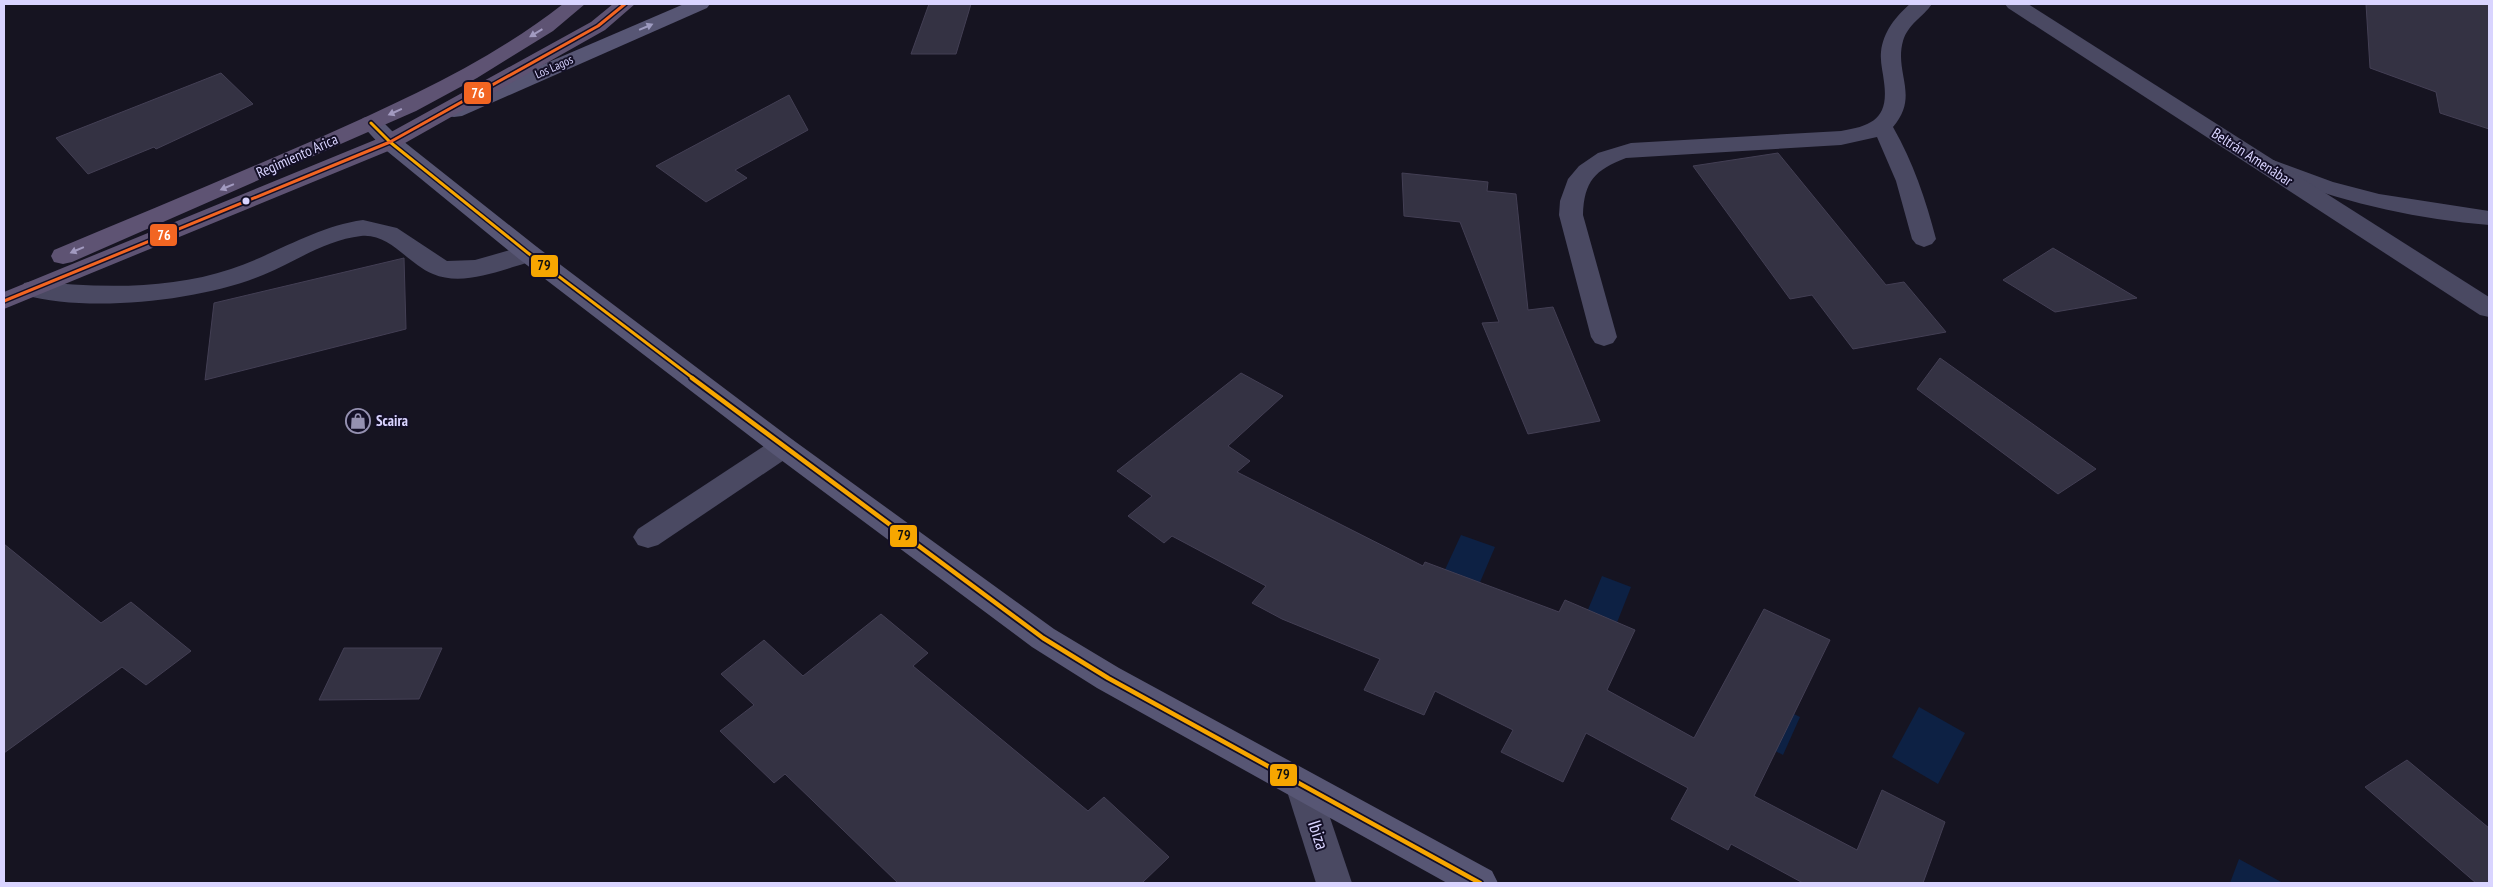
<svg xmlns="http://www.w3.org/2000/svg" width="2493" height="887" viewBox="0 0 2493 887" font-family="'PT Sans Narrow',sans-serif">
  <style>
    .water { fill: #0d2144 }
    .building { fill: #343243; stroke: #433f54 }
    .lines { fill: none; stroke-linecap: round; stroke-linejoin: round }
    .lane { fill: #4a4962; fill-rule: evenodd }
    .street { fill: #4a4962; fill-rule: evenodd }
    .secondary { fill: #575674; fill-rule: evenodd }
    .primary { fill: #5e5373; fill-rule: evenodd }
    .bus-1-far1-casing { stroke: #130f26; stroke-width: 6 }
    .bus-1-casing { stroke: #130f26; stroke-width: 8 }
    .bus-2-casing { stroke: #130f26; stroke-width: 6 }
    .bus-1-far1 { stroke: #f7a600; stroke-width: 3 }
    .bus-1 { stroke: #f7a600; stroke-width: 4.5 }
    .bus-2 { stroke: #f26522; stroke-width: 3 }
    .oneway { fill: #9e9bc0 }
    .oneway2 { fill: #a29ac0 }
    .bus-dot { fill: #d9d4ff; stroke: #130f26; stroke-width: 2 }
    .labels { text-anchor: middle; stroke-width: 4; stroke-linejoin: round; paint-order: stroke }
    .far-street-label { font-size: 12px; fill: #d9d4ff; stroke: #130f26 }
    .street-label { font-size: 15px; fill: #d9d4ff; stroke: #130f26 }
    .poi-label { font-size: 15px; font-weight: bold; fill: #d9d4ff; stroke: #130f26; text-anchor: start }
    .near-street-label { font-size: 18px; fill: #d9d4ff; stroke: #130f26 }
    .line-badge { stroke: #130f26; stroke-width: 2 }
    .badge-label { font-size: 14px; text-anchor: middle; font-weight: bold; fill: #fff }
    .pale-badge-label { font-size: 14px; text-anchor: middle; font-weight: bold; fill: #111 }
  </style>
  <rect width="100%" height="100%" fill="#161421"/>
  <g class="water">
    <path d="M 1461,535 L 1495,547 L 1472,601 L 1437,587 Z"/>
    <path d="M 1602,576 L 1631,587 L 1607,648 L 1577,636 Z"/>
    <path d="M 1726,681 L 1800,717 L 1783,755 L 1766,746 Z"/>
    <path d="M 1919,707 L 1965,733 L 1938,784 L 1892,757 Z"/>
    <path d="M 2239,859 L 2283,883 L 2230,883 Z"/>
  </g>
  <g class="building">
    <path d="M 929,4 L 971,4 L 956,54 L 911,54 Z"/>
    <path d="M 2366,4 L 2489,4 L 2489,129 L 2440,113 L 2436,92 L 2370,68 Z"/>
    <path d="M 221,73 L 253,104 L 156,149 L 154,147 L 88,174 L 56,138 Z"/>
    <path d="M 789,95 L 808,130 L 735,170 L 747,178 L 706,202 L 656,166 Z"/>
    <path d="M 1778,153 L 1886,285 L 1904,282 L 1946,332 L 1853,349 L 1812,295 L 1790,299 L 1693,166 Z"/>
    <path d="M 1402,173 L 1488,182 L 1487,191 L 1516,194 L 1528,310 L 1553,307 L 1600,421 L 1528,434 L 1482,323 L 1499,322 L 1460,222 L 1404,216 Z"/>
    <path d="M 2053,248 L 2137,298 L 2055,312 L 2003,280 Z"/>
    <path d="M 404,258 L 406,329 L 205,380 L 214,303 Z"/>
    <path d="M 1940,358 L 2096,469 L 2058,494 L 1917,389 Z"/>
    <path d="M 1241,373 L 1283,396 L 1228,446 L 1250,461 L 1237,472 L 1423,566 L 1425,562 L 1559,612 L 1565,600 L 1635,630 L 1607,690 L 1694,738 L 1764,609 L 1830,640 L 1754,796 L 1857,850 L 1882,790 L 1945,822 L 1923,883 L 1803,883 L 1731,844 L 1728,850 L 1671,819 L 1688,788 L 1586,733 L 1563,782 L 1501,752 L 1513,730 L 1435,691 L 1424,715 L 1364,690 L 1380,659 L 1282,619 L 1252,603 L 1266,586 L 1172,536 L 1164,543 L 1128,516 L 1152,496 L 1117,471 Z"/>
    <path d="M 4,544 L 101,623 L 131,602 L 191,651 L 146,685 L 122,667 L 4,753 Z"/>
    <path d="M 881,614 L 928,653 L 913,666 L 1088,811 L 1104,797 L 1169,857 L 1142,883 L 898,883 L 785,774 L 774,783 L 720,731 L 754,705 L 721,674 L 764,640 L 803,676 Z"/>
    <path d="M 344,648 L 442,648 L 419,699 L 319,700 Z"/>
    <path d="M 2407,760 L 2489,828 L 2489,883 L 2476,883 L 2365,787 Z"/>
  </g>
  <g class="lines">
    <g class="lane">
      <path d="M 1910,4 L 1932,4 C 1923,17 1908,24 1903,41 C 1894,73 1920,96 1893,127 C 1913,162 1926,200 1936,239 L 1932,244 L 1924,247 L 1916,244 L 1912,239 L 1896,181 L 1877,137 L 1841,145 L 1626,158 C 1595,170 1584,181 1583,215 L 1617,337 L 1613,343 L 1604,346 L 1595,343 L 1591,337 L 1559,215 L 1560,201 L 1568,179 L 1579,166 L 1598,153 L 1631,143 L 1841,131 C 1873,126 1889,118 1884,82 C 1883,72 1880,62 1881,52 C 1883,32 1896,16 1910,4 Z"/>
      <path d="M 2273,160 L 2333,182 L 2379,194 L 2489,211 L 2489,225 C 2412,219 2337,201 2265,172 L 2262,167 L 2265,162 Z"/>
      <path d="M 363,220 L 397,228 L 447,261 L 475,260 L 528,245 L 537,247 L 540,253 C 534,263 518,265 507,269 C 484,276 456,284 433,274 C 408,264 390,233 361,236 C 325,240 295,262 263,275 C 201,301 89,313 24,295 L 21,289 L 24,283 L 33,281 C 98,288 168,290 231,269 C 276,254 314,227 363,220 Z"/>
      <path d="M 783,437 L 793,440 L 797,447 L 793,454 L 658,545 L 648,548 L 638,545 L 633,537 L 638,529 L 773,440 Z"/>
    </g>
    <g class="street">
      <path d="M 2005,4 L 2028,4 L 2489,297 L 2489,317 L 2480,315 L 2008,8 Z"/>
      <path d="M 1303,773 L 1315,777 L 1320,788 L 1352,883 L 1316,883 L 1286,788 L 1291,777 Z"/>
    </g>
    <g class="secondary">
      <path d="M 684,4 L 710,4 L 707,8 L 462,116 L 454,117 L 446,116 L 443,111 L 446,106 Z"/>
      <path d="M 371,116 L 379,118 L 398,137 L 537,247 L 793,440 L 1054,629 L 1119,668 L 1492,871 L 1498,883 L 1447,883 L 1097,688 L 1032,647 L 773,454 L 519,259 L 382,147 L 360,123 L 363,118 Z"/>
    </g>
    <g class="primary">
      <path d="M 563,4 L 585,4 L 553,31 L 477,78 L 416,111 L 72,262 L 63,264 L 54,262 L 51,256 L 54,250 C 143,213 231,176 319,138 C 404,100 489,62 563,4 Z"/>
      <path d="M 613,4 L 635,4 L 605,30 L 398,147 L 4,309 L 4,292 L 382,137 L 591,22 Z"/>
    </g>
    <defs>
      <path id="bus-1-far1" d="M 371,123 L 390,142 L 528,253 L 694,379"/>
      <path id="bus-1" d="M 692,378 L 1043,638 L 1108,678 L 1480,883"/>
      <path id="bus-2" d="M 4,301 L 390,142 L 598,26 L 625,4"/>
    </defs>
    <use href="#bus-1-far1" class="bus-1-far1-casing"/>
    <use href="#bus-1" class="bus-1-casing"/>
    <use href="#bus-2" class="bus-2-casing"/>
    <use href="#bus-1-far1" class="bus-1-far1"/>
    <use href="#bus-1" class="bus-1"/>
    <use href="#bus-2" class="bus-2"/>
  </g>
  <defs><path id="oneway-solid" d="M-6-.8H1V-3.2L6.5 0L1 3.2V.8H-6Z" transform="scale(1.25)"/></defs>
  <use class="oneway" href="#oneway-solid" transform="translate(646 27) rotate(-23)"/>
  <g class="oneway2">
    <use href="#oneway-solid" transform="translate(536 33) rotate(149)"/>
    <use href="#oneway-solid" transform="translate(395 112) rotate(156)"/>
    <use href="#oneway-solid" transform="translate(227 187) rotate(157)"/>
    <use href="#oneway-solid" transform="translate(77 250) rotate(157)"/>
  </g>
  <defs>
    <symbol id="shop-ring" viewBox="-11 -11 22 22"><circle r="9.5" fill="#130f26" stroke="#9591b1" stroke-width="1.5"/><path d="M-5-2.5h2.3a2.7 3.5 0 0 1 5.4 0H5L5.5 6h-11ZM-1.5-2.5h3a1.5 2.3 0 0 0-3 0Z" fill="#9591b1"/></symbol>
  </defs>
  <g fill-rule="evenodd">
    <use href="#shop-ring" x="344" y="407" width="28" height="28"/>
  </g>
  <circle class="bus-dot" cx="246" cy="201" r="4.5"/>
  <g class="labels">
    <g class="far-street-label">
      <text transform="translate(554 67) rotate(-24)" y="4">Los Lagos</text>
    </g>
    <g class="street-label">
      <text transform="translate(297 156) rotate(-24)" y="5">Regimiento Arica</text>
      <text transform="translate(2252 157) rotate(33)" y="5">Beltrán Amenábar</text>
    </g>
    <g class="poi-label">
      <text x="376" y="426">Scaira</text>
    </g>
    <g class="near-street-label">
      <text transform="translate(1318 835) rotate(72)" y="6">Ibiza</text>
    </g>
  </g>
  <g class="line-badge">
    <rect x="463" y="81" width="29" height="24" rx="5" fill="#f26522"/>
    <rect x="149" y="223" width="29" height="24" rx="5" fill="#f26522"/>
    <rect x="530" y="254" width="29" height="24" rx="5" fill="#f7a600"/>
    <rect x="889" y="524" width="29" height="24" rx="5" fill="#f7a600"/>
    <rect x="1269" y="763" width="29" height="24" rx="5" fill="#f7a600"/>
  </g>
  <g class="badge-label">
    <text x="478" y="98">76</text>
    <text x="164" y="240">76</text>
  </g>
  <g class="pale-badge-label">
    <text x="544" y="270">79</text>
    <text x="904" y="540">79</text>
    <text x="1283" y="779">79</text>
  </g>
  <rect width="2493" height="887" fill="none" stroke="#d9d4ff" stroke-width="10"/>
</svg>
